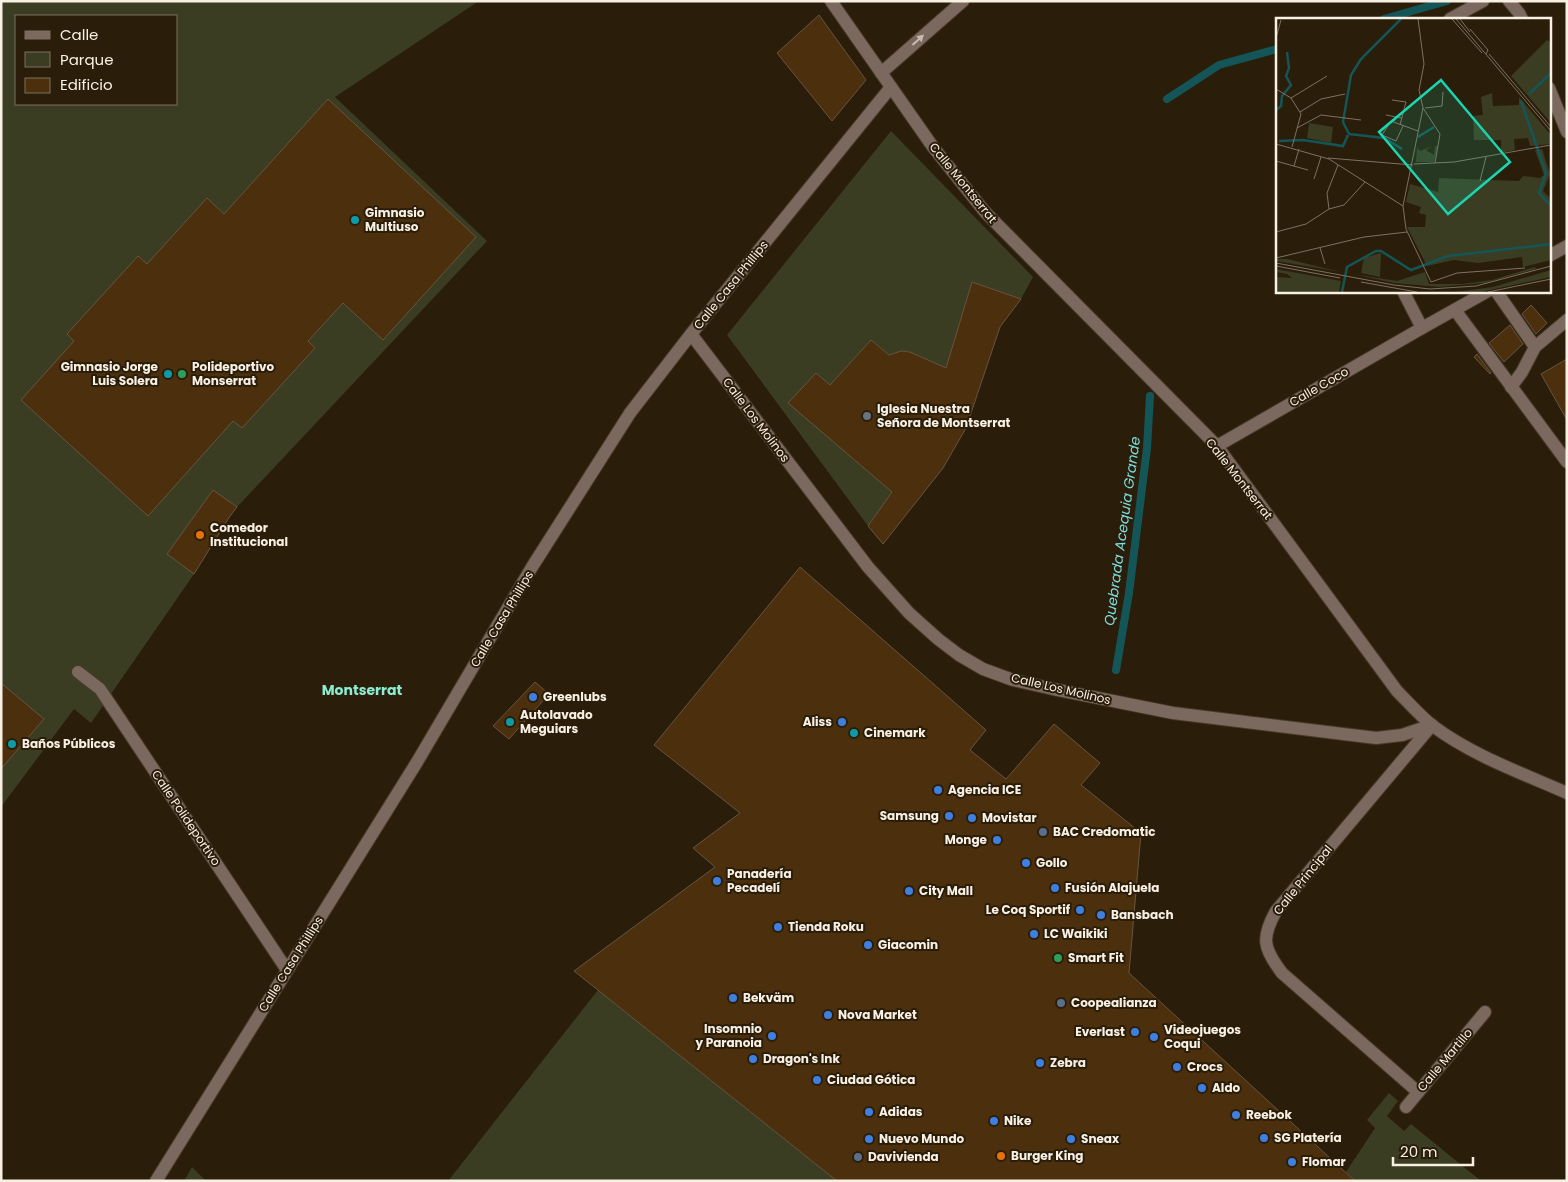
<svg xmlns="http://www.w3.org/2000/svg" width="1568" height="1182" viewBox="0 0 1568 1182" font-family="Poppins,sans-serif">
  <style>
    .green { fill: #3b3d22; fill-rule: evenodd }
    .lines { fill: none; stroke-linecap: round; stroke-linejoin: round }
    .stream { stroke: #145657; stroke-width: 8 }
    .building { fill: #4c300d; stroke: #665441 }
    .minor-casing { stroke: #473b29; stroke-width: 14 }
    .minor { stroke: #7b685f; stroke-width: 12 }
    .oneway { fill: #c7baaf }
    .culture-dot { fill: #0f9aa8; stroke: #2a1d0a; stroke-width: 2 }
    .leisure-dot { fill: #2e9e5b; stroke: #2a1d0a; stroke-width: 2 }
    .worship-dot { fill: #6b7280; stroke: #2a1d0a; stroke-width: 2 }
    .food-dot { fill: #e8710a; stroke: #2a1d0a; stroke-width: 2 }
    .shop-dot { fill: #3f7fe0; stroke: #2a1d0a; stroke-width: 2 }
    .service-dot { fill: #5c6f8a; stroke: #2a1d0a; stroke-width: 2 }
    .labels { text-anchor: middle; stroke-width: 4; stroke-linejoin: round; paint-order: stroke }
    .street-label { font-size: 12px; fill: #f9f0e4; stroke: #2a1d0a }
    .poi-label { font-size: 12px; font-weight: bold; fill: #f9f0e4; stroke: #2a1d0a; text-anchor: start }
    .water-label { font-size: 14px; font-style: italic; fill: #7bdedf; stroke: #2a1d0a }
    .neighbourhood-label { font-size: 14px; font-weight: bold; fill: #8becd2; stroke: #2a1d0a }
    .inset-river { fill: none; stroke: #145657; stroke-width: 2.5 }
    .inset-road { fill: none; stroke: #7d7161; stroke-width: 1 }
    .view { fill: #1bd5b1; fill-opacity: 0.15; stroke: #1bd5b1; stroke-width: 2.5 }
    .inset-edge { fill: none; stroke: #f9f0e4; stroke-width: 2.5 }
  </style>
  <rect width="100%" height="100%" fill="#2a1d0a"/>
  <g class="green">
    <path d="M 1,1 L 479,1 L 335,97 L 487,241 L 237,507 L 230,516 L 194,574 L 91,723 L 74,709 L 1,807 ZM 16,16 L 176,16 L 176,104 L 16,104 Z"/>
    <path d="M 891,131 L 1033,277 L 1021,299 L 972,282 L 952,349 L 924,467 L 910,352 L 901,351 L 889,355 L 871,340 L 830,385 L 816,373 L 789,403 L 892,492 L 868,526 L 727,335 Z"/>
    <path d="M 598,990 L 837,1181 L 448,1181 Z"/>
    <path d="M 1389,1093 L 1398,1101 L 1387,1116 L 1404,1131 L 1411,1124 L 1481,1181 L 1355,1181 L 1346,1172 L 1375,1128 L 1367,1120 Z"/>
    <path d="M 192,1167 L 206,1181 L 184,1181 Z"/>
  </g>
  <g class="lines">
    <g class="stream">
      <path d="M 1384,19 L 1447,1"/>
      <path d="M 1167,99 L 1219,65 L 1277,49"/>
      <path d="M 1116,670 L 1129,593 L 1147,448 L 1150,396"/>
    </g>
  </g>
  <g class="building">
    <path d="M 819,15 L 866,80 L 832,121 L 777,53 Z"/>
    <path d="M 328,99 L 476,237 L 383,340 L 343,303 L 308,341 L 315,348 L 242,428 L 233,421 L 148,516 L 21,400 L 74,341 L 67,334 L 138,256 L 147,264 L 207,198 L 224,214 Z"/>
    <path d="M 972,282 L 1021,299 L 1000,327 L 966,428 L 943,468 L 883,544 L 868,526 L 892,492 L 788,403 L 816,373 L 830,385 L 871,340 L 889,355 L 901,351 L 910,352 L 946,368 Z"/>
    <path d="M 1531,305 L 1547,323 L 1536,334 L 1522,314 Z"/>
    <path d="M 1510,325 L 1523,344 L 1504,362 L 1489,343 Z"/>
    <path d="M 1477,354 L 1491,373 L 1490,374 L 1474,357 Z"/>
    <path d="M 1567,359 L 1567,420 L 1541,374 Z"/>
    <path d="M 213,490 L 237,507 L 230,516 L 194,574 L 167,554 Z"/>
    <path d="M 800,567 L 986,730 L 970,750 L 1006,779 L 1054,724 L 1100,763 L 1081,785 L 1141,833 L 1129,973 L 1355,1181 L 837,1181 L 574,971 L 715,867 L 693,848 L 740,813 L 654,745 Z"/>
    <path d="M 535,682 L 549,694 L 509,739 L 493,726 Z"/>
    <path d="M 1,683 L 44,719 L 1,769 Z"/>
  </g>
  <g class="lines">
    <defs>
      <g id="minor">
        <path d="M 831,1 L 933,147 L 985,212 L 1217,446 L 1397,691 C 1409,703 1420,716 1433,726 C 1473,756 1522,773 1567,793"/>
        <path d="M 1509,1 L 1519,13 L 1522,19"/>
        <path d="M 1450,19 L 1483,1"/>
        <path d="M 881,73 L 963,1"/>
        <path d="M 1549,88 L 1567,132"/>
        <path d="M 1549,256 L 1567,246"/>
        <path d="M 1403,291 L 1422,328"/>
        <path d="M 1496,291 L 1535,347"/>
        <path d="M 1455,310 L 1567,462"/>
        <path d="M 691,334 L 868,567 L 909,613 L 938,639 L 959,655 L 983,669 L 1013,680 L 1053,689 L 1173,713 L 1376,738 L 1402,735 L 1432,725"/>
        <path d="M 1511,387 L 1522,372 L 1535,347 L 1567,320"/>
        <path d="M 1217,446 L 1422,328 L 1488,291"/>
        <path d="M 78,672 L 100,689 L 287,970"/>
        <path d="M 1418,1092 L 1282,973 C 1263,948 1261,938 1276,911 L 1432,725"/>
        <path d="M 1406,1107 L 1485,1012"/>
        <path d="M 156,1181 L 417,762 L 532,567 L 630,413 L 691,334 L 891,87"/>
      </g>
    </defs>
    <use href="#minor" class="minor-casing"/>
    <use href="#minor" class="minor"/>
  </g>
  <defs><path id="oneway-solid" d="M-6-.8H1V-3.2L6.5 0L1 3.2V.8H-6Z" transform="scale(1.25)"/></defs>
  <use class="oneway" href="#oneway-solid" transform="translate(918 40) rotate(-42)"/>
  <g class="culture-dot">
    <circle cx="355" cy="220" r="5"/>
    <circle cx="168" cy="374" r="5"/>
    <circle cx="510" cy="722" r="5"/>
    <circle cx="854" cy="733" r="5"/>
    <circle cx="12" cy="744" r="5"/>
  </g>
  <g class="leisure-dot">
    <circle cx="182" cy="374" r="5"/>
    <circle cx="1058" cy="958" r="5"/>
  </g>
  <circle class="worship-dot" cx="867" cy="416" r="5"/>
  <g class="food-dot">
    <circle cx="200" cy="535" r="5"/>
    <circle cx="1001" cy="1156" r="5"/>
  </g>
  <g class="shop-dot">
    <circle cx="533" cy="697" r="5"/>
    <circle cx="842" cy="722" r="5"/>
    <circle cx="938" cy="790" r="5"/>
    <circle cx="949" cy="816" r="5"/>
    <circle cx="972" cy="818" r="5"/>
    <circle cx="997" cy="840" r="5"/>
    <circle cx="1026" cy="863" r="5"/>
    <circle cx="717" cy="881" r="5"/>
    <circle cx="1055" cy="888" r="5"/>
    <circle cx="909" cy="891" r="5"/>
    <circle cx="1080" cy="910" r="5"/>
    <circle cx="1101" cy="915" r="5"/>
    <circle cx="778" cy="927" r="5"/>
    <circle cx="1034" cy="934" r="5"/>
    <circle cx="868" cy="945" r="5"/>
    <circle cx="733" cy="998" r="5"/>
    <circle cx="828" cy="1015" r="5"/>
    <circle cx="1135" cy="1032" r="5"/>
    <circle cx="772" cy="1036" r="5"/>
    <circle cx="1154" cy="1037" r="5"/>
    <circle cx="753" cy="1059" r="5"/>
    <circle cx="1040" cy="1063" r="5"/>
    <circle cx="1177" cy="1067" r="5"/>
    <circle cx="817" cy="1080" r="5"/>
    <circle cx="1202" cy="1088" r="5"/>
    <circle cx="869" cy="1112" r="5"/>
    <circle cx="1236" cy="1115" r="5"/>
    <circle cx="994" cy="1121" r="5"/>
    <circle cx="1264" cy="1138" r="5"/>
    <circle cx="869" cy="1139" r="5"/>
    <circle cx="1071" cy="1139" r="5"/>
    <circle cx="1292" cy="1162" r="5"/>
  </g>
  <g class="service-dot">
    <circle cx="1043" cy="832" r="5"/>
    <circle cx="1061" cy="1003" r="5"/>
    <circle cx="858" cy="1157" r="5"/>
  </g>
  <g class="labels">
    <g class="street-label">
      <text transform="translate(963 183) rotate(51)" y="4">Calle Montserrat</text>
      <text transform="translate(731 285) rotate(-51)" y="4">Calle Casa Phillips</text>
      <text transform="translate(1319 387) rotate(-30)" y="4">Calle Coco</text>
      <text transform="translate(756 420) rotate(53)" y="4">Calle Los Molinos</text>
      <text transform="translate(1239 479) rotate(52)" y="4">Calle Montserrat</text>
      <text transform="translate(502 619) rotate(-59)" y="4">Calle Casa Phillips</text>
      <text transform="translate(1061 689) rotate(13)" y="4">Calle Los Molinos</text>
      <text transform="translate(186 818) rotate(56)" y="4">Calle Polideportivo</text>
      <text transform="translate(1303 880) rotate(-51)" y="4">Calle Principal</text>
      <text transform="translate(291 964) rotate(-58)" y="4">Calle Casa Phillips</text>
      <text transform="translate(1445 1060) rotate(-50)" y="4">Calle Martillo</text>
    </g>
    <g class="poi-label">
      <text x="365" y="217">Gimnasio<tspan x="365" dy="14">Multiuso</tspan></text>
      <text x="158" y="371" text-anchor="end">Gimnasio Jorge<tspan x="158" dy="14">Luis Solera</tspan></text>
      <text x="192" y="371">Polideportivo<tspan x="192" dy="14">Monserrat</tspan></text>
      <text x="877" y="413">Iglesia Nuestra<tspan x="877" dy="14">Señora de Montserrat</tspan></text>
      <text x="210" y="532">Comedor<tspan x="210" dy="14">Institucional</tspan></text>
      <text x="543" y="701">Greenlubs</text>
      <text x="520" y="719">Autolavado<tspan x="520" dy="14">Meguiars</tspan></text>
      <text x="832" y="726" text-anchor="end">Aliss</text>
      <text x="864" y="737">Cinemark</text>
      <text x="22" y="748">Baños Públicos</text>
      <text x="948" y="794">Agencia ICE</text>
      <text x="939" y="820" text-anchor="end">Samsung</text>
      <text x="982" y="822">Movistar</text>
      <text x="1053" y="836">BAC Credomatic</text>
      <text x="987" y="844" text-anchor="end">Monge</text>
      <text x="1036" y="867">Gollo</text>
      <text x="727" y="878">Panadería<tspan x="727" dy="14">Pecadelí</tspan></text>
      <text x="1065" y="892">Fusión Alajuela</text>
      <text x="919" y="895">City Mall</text>
      <text x="1070" y="914" text-anchor="end">Le Coq Sportif</text>
      <text x="1111" y="919">Bansbach</text>
      <text x="788" y="931">Tienda Roku</text>
      <text x="1044" y="938">LC Waikiki</text>
      <text x="878" y="949">Giacomin</text>
      <text x="1068" y="962">Smart Fit</text>
      <text x="743" y="1002">Bekväm</text>
      <text x="1071" y="1007">Coopealianza</text>
      <text x="838" y="1019">Nova Market</text>
      <text x="762" y="1033" text-anchor="end">Insomnio<tspan x="762" dy="14">y Paranoia</tspan></text>
      <text x="1164" y="1034">Videojuegos<tspan x="1164" dy="14">Coqui</tspan></text>
      <text x="1125" y="1036" text-anchor="end">Everlast</text>
      <text x="763" y="1063">Dragon's Ink</text>
      <text x="1050" y="1067">Zebra</text>
      <text x="1187" y="1071">Crocs</text>
      <text x="827" y="1084">Ciudad Gótica</text>
      <text x="1212" y="1092">Aldo</text>
      <text x="879" y="1116">Adidas</text>
      <text x="1246" y="1119">Reebok</text>
      <text x="1004" y="1125">Nike</text>
      <text x="1274" y="1142">SG Platería</text>
      <text x="879" y="1143">Nuevo Mundo</text>
      <text x="1081" y="1143">Sneax</text>
      <text x="1011" y="1160">Burger King</text>
      <text x="868" y="1161">Davivienda</text>
      <text x="1302" y="1166">Flomar</text>
    </g>
    <g class="water-label">
      <text transform="translate(1122 531) rotate(-82)" y="5">Quebrada Acequia Grande</text>
    </g>
    <g class="neighbourhood-label">
      <text x="362" y="695">Montserrat</text>
    </g>
  </g>
  <g transform="translate(1276 18)">
    <rect width="275" height="275" fill="#2a1d0a"/>
    <path d="M 271,22 L 275,24 L 275,105 L 235,58 ZM 216,75 L 217,88 L 243,87 L 243,79 L 275,117 L 275,126 L 254,128 L 252,120 L 238,121 L 239,132 L 225,135 L 225,122 L 198,122 L 197,98 L 207,97 L 205,79 ZM 33,105 L 57,109 L 55,125 L 31,120 ZM 156,128 L 150,132 L 158,137 L 159,128 L 162,128 L 158,144 L 140,144 L 141,130 L 144,133 ZM 266,131 L 274,156 L 267,173 L 275,181 L 275,242 L 247,249 L 246,239 L 202,245 L 178,242 L 151,248 L 131,209 L 149,209 L 150,197 L 143,195 L 145,189 L 130,184 L 134,166 L 162,174 L 163,160 L 243,163 L 247,158 L 264,160 L 268,157 L 259,132 ZM 105,235 L 104,259 L 85,255 L 88,240 ZM 0,241 L 11,241 L 65,254 L 0,243 ZM 259,249 L 260,251 L 209,265 L 162,269 L 118,265 L 77,256 L 121,263 L 149,254 L 153,266 L 186,266 L 216,262 ZM 0,251 L 65,263 L 63,274 L 0,274 L 0,259 L 16,260 L 11,256 L 0,254 ZM 275,252 L 275,259 L 205,274 L 179,274 L 217,269 Z" fill="#3b3d22"/>
    <path class="inset-river" d="M 253,76 L 275,55M 245,83 L 270,155 L 263,175 L 275,188M 0,92 L 5,88 L 6,78 L 15,67 L 10,58 L 13,50 L 11,34M 73,116 L 67,104 L 75,57 L 85,41 L 125,1M 73,116 L 108,120 L 126,131M 142,119 L 158,109M 3,123 L 27,122 L 67,128 L 72,117M 66,274 L 71,249 L 100,233 L 105,233 L 135,252 L 172,238 L 275,226"/>
    <path class="inset-road" d="M 142,1 L 148,46 L 143,72 L 147,90 L 127,188 L 130,211 L 155,264 L 181,255 L 249,250M 176,1 L 206,35M 180,1 L 275,113M 184,1 L 194,14M 194,11 L 212,32 L 210,36M 0,20 L 5,2M 213,36 L 275,109M 0,71 L 15,80 L 25,96 L 16,129M 15,80 L 51,58M 116,82 L 130,84 L 124,107M 147,90 L 164,116 L 159,145M 149,90 L 166,88 L 167,74M 24,94 L 45,81 L 69,76M 110,97 L 126,100M 127,108 L 120,123 L 106,117 L 115,103 L 142,113M 21,110 L 45,97 L 85,102M 0,126 L 53,141 L 127,188M 52,140 L 137,147M 0,143 L 32,152M 138,146 L 178,144 L 275,127M 18,148 L 23,131M 38,161 L 45,139M 204,163 L 210,139M 53,191 L 51,175 L 62,147M 0,214 L 30,206 L 53,191 L 68,187 L 89,164M 44,230 L 49,246M 0,240 L 88,219 L 131,214M 0,245 L 118,267 L 154,271 L 200,268 L 275,248M 0,248 L 64,260M 85,264 L 141,274M 212,274 L 275,261"/>
    <path class="view" d="M 165,62 L 234,144 L 172,196 L 103,114 Z"/>
    <rect width="275" height="275" class="inset-edge"/>
  </g>
  <rect width="1568" height="1182" fill="none" stroke="#f9f0e4" stroke-width="5"/>
  <rect x="15" y="15" width="162" height="90" fill="#2a1d0a" stroke="#7d7161"/>
  <rect x="25" y="31" width="25" height="8" fill="#7b685f" stroke="#7d7161"/>
  <text x="60" y="40" font-size="15" fill="#f9f0e4">Calle</text>
  <rect x="25" y="52" width="25" height="15" fill="#3b3d22" stroke="#7d7161"/>
  <text x="60" y="65" font-size="15" fill="#f9f0e4">Parque</text>
  <rect x="25" y="78" width="25" height="15" fill="#4c300d" stroke="#7d7161"/>
  <text x="60" y="90" font-size="15" fill="#f9f0e4">Edificio</text>
  <path d="M1393 1157v8h80v-8" fill="none" stroke="#f9f0e4" stroke-width="2.5"/>
  <text x="1400" y="1157" font-size="15" fill="#f9f0e4" stroke="#2a1d0a" stroke-width="4" paint-order="stroke">20 m</text>
</svg>
